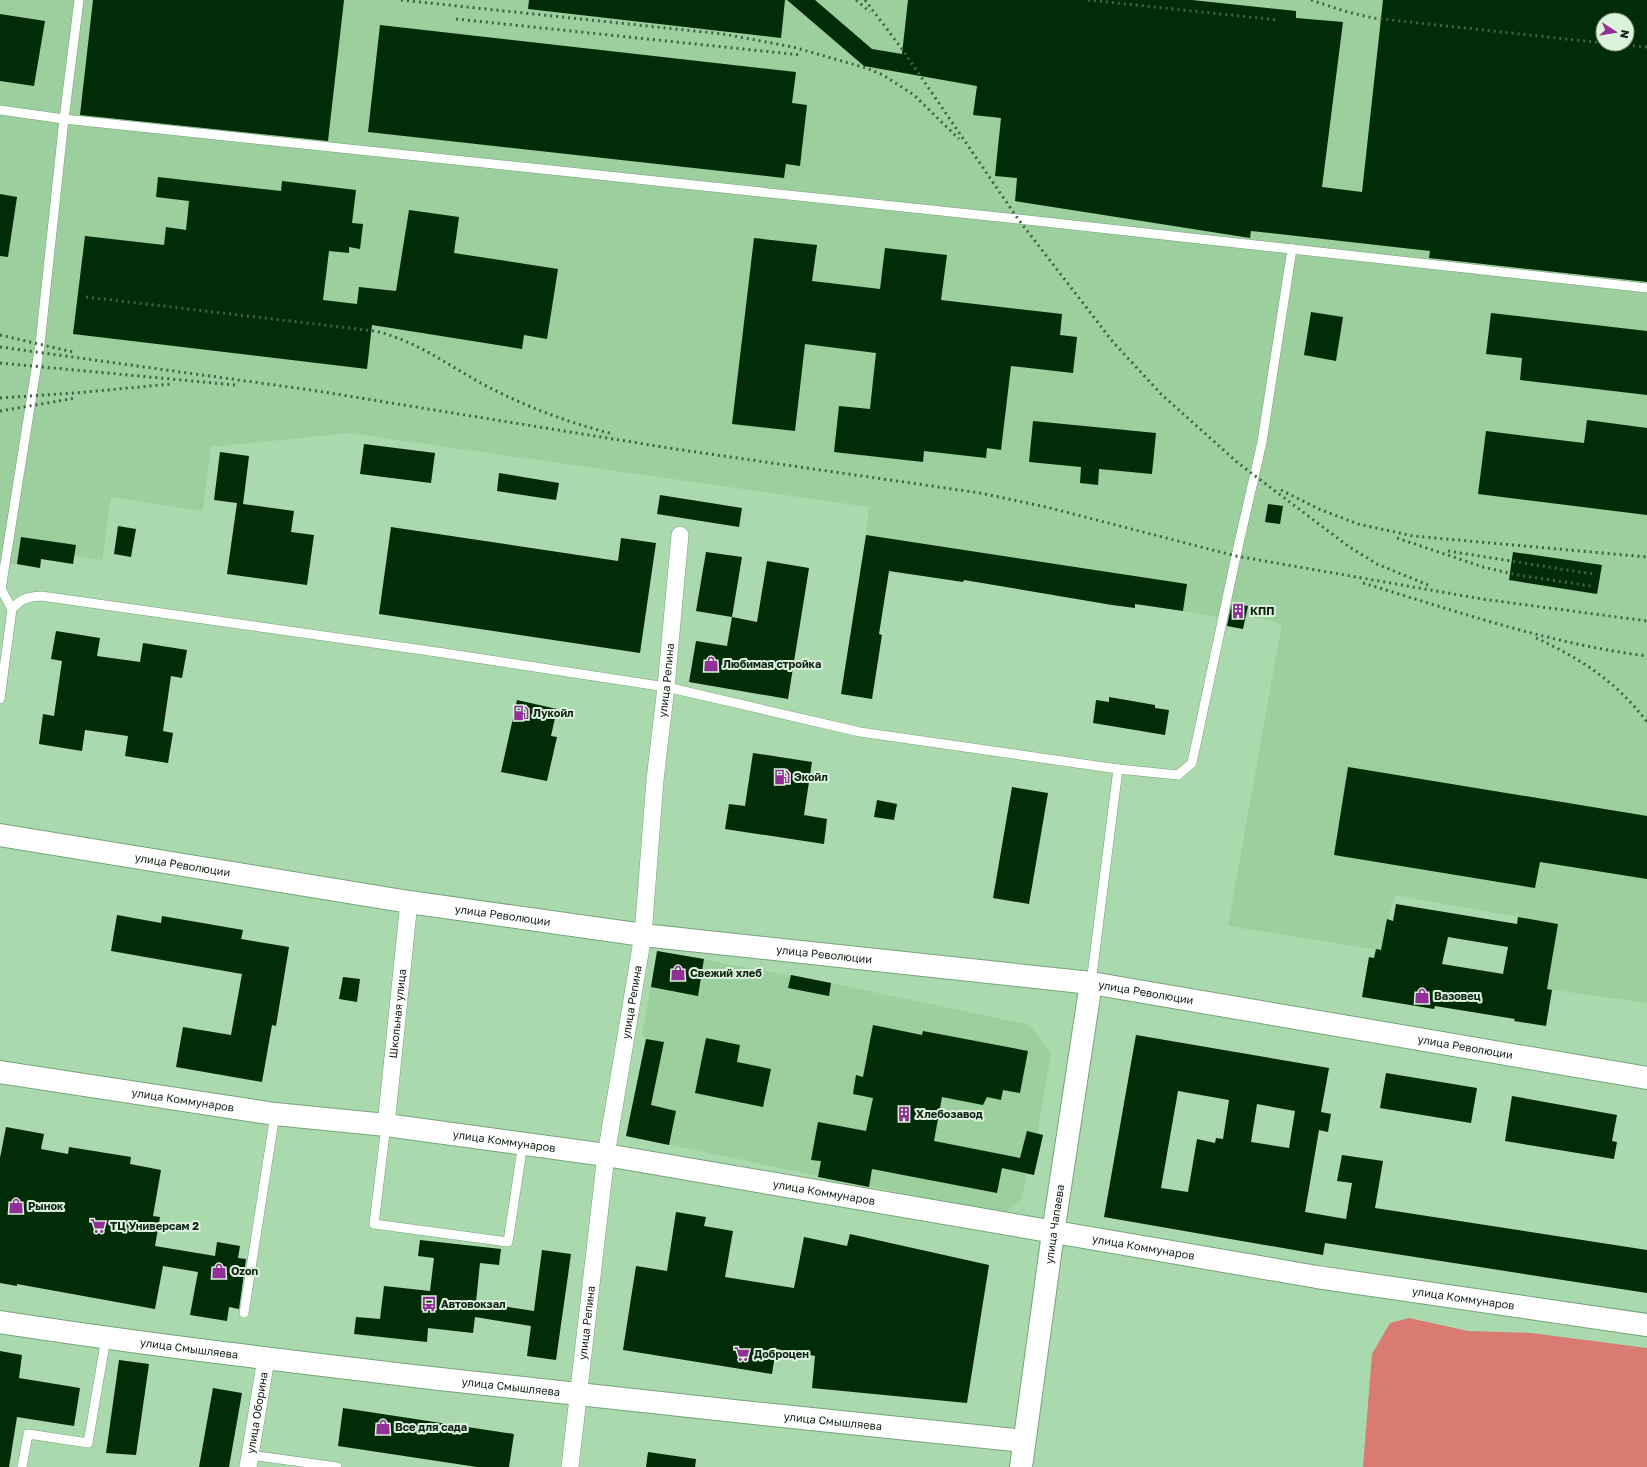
<svg xmlns="http://www.w3.org/2000/svg" width="1647" height="1467" viewBox="0 0 1647 1467" font-family="'Golos Text',sans-serif">
  <style>
    .built { fill: #9bcf9e; fill-rule: evenodd }
    .green { fill: #d97b72 }
    .building { fill: #002c07; fill-rule: evenodd }
    .lines { fill: none; stroke-linecap: round; stroke-linejoin: round }
    .lane-casing { stroke: #77a47a; stroke-width: 10 }
    .street-casing { stroke: #77a47a; stroke-width: 18 }
    .secondary-casing { stroke: #77a47a; stroke-width: 24 }
    .lane { stroke: #fff; stroke-width: 9 }
    .street { stroke: #fff; stroke-width: 17 }
    .secondary { stroke: #fff; stroke-width: 22 }
    .rail { stroke: #446047; stroke-width: 3; stroke-dasharray: 2 4; stroke-linecap: butt }
    .labels { text-anchor: middle; stroke-width: 4; stroke-linejoin: round; paint-order: stroke }
    .poi-label { font-size: 11px; font-weight: bold; fill: #112313; stroke: #dbf3dc; text-anchor: start }
    .street-label { font-size: 11px; fill: #112313; stroke: #dbf3dc }
  </style>
  <rect width="100%" height="100%" fill="#aad9ad"/>
  <g class="built">
    <path d="M 0,0 L 1647,0 L 1647,1003 L 1547,989 L 1558,924 L 1395,895 L 1380,950 L 1228,926 L 1282,623 L 1246,616 L 1243,629 L 1226,626 L 1227,619 L 1183,611 L 1187,584 L 866,535 L 869,507 L 349,433 L 211,447 L 203,511 L 111,497 L 102,560 L 74,556 L 73,564 L 42,559 L 40,568 L 0,562 ZM 1603,20 L 1627,20 L 1627,44 L 1603,44 Z"/>
    <path d="M 657,951 L 831,983 L 1030,1025 L 1051,1054 L 1037,1134 L 1043,1135 L 1033,1175 L 1027,1174 L 1021,1200 L 1003,1214 L 626,1136 L 646,1039 L 642,1035 Z"/>
  </g>
  <path class="green" d="M 1409,1318 L 1468,1331 L 1531,1333 L 1647,1348 L 1647,1467 L 1363,1467 L 1372,1354 L 1390,1323 Z"/>
  <g class="building">
    <path d="M 93,0 L 344,0 L 328,141 L 80,115 Z"/>
    <path d="M 529,0 L 785,0 L 781,38 L 528,9 Z"/>
    <path d="M 787,0 L 815,0 L 872,49 L 902,54 L 908,0 L 1192,0 L 1296,11 L 1296,18 L 1343,22 L 1322,187 L 1362,192 L 1383,0 L 1647,0 L 1647,282 L 1429,258 L 1430,251 L 1251,231 L 1250,238 L 1015,201 L 1017,178 L 995,176 L 1001,118 L 973,115 L 977,86 L 864,66 ZM 1603,20 L 1627,20 L 1627,44 L 1603,44 Z"/>
    <path d="M 0,14 L 45,21 L 34,86 L 0,81 Z"/>
    <path d="M 380,25 L 796,72 L 792,103 L 807,105 L 800,166 L 786,164 L 784,178 L 368,132 Z"/>
    <path d="M 158,177 L 281,191 L 282,181 L 356,190 L 352,223 L 363,224 L 360,249 L 349,247 L 349,253 L 329,251 L 323,300 L 357,304 L 359,287 L 396,291 L 409,210 L 459,217 L 454,253 L 558,269 L 547,339 L 524,335 L 522,349 L 372,325 L 367,369 L 73,334 L 85,236 L 164,245 L 166,227 L 186,230 L 189,201 L 156,197 Z"/>
    <path d="M 0,194 L 17,197 L 8,257 L 0,256 Z"/>
    <path d="M 754,238 L 817,245 L 812,281 L 880,289 L 885,248 L 947,255 L 941,300 L 1062,314 L 1060,335 L 1077,337 L 1073,373 L 1011,366 L 1001,450 L 987,448 L 986,458 L 924,451 L 923,462 L 834,452 L 839,406 L 870,409 L 876,353 L 805,344 L 795,431 L 732,424 Z"/>
    <path d="M 1311,312 L 1343,317 L 1336,361 L 1304,355 Z"/>
    <path d="M 1491,313 L 1647,331 L 1647,395 L 1520,380 L 1522,358 L 1486,354 Z"/>
    <path d="M 1587,420 L 1647,428 L 1647,515 L 1478,494 L 1486,431 L 1584,443 Z"/>
    <path d="M 1033,421 L 1156,433 L 1152,474 L 1099,469 L 1098,485 L 1080,483 L 1081,467 L 1029,462 Z"/>
    <path d="M 364,444 L 435,453 L 431,483 L 360,474 Z"/>
    <path d="M 220,452 L 249,456 L 243,504 L 294,511 L 291,532 L 314,535 L 307,585 L 227,574 L 237,503 L 214,500 Z"/>
    <path d="M 499,473 L 559,483 L 556,500 L 497,491 Z"/>
    <path d="M 660,495 L 742,508 L 739,527 L 657,514 Z"/>
    <path d="M 1268,504 L 1283,506 L 1280,524 L 1265,522 Z"/>
    <path d="M 118,526 L 136,529 L 131,557 L 114,554 Z"/>
    <path d="M 391,527 L 618,561 L 621,538 L 656,543 L 640,653 L 379,614 Z"/>
    <path d="M 866,535 L 1187,584 L 1183,611 L 1135,604 L 1135,608 L 1112,605 L 964,580 L 963,582 L 889,571 L 879,634 L 882,635 L 872,699 L 841,694 Z"/>
    <path d="M 21,537 L 76,545 L 73,564 L 41,559 L 40,568 L 17,564 Z"/>
    <path d="M 706,552 L 742,557 L 732,617 L 696,611 Z"/>
    <path d="M 1513,552 L 1602,565 L 1597,594 L 1509,580 Z"/>
    <path d="M 767,561 L 809,568 L 788,699 L 689,682 L 696,641 L 727,646 L 732,617 L 757,622 Z"/>
    <path d="M 1232,603 L 1248,606 L 1243,629 L 1227,626 Z"/>
    <path d="M 56,631 L 100,638 L 97,656 L 140,662 L 143,643 L 187,650 L 182,678 L 171,676 L 163,731 L 173,733 L 168,763 L 125,756 L 128,736 L 85,730 L 82,751 L 39,744 L 43,714 L 54,716 L 62,661 L 51,659 Z"/>
    <path d="M 1109,697 L 1155,705 L 1155,708 L 1169,710 L 1165,735 L 1093,723 L 1096,700 L 1109,702 Z"/>
    <path d="M 517,700 L 557,709 L 551,736 L 557,737 L 547,781 L 501,772 Z"/>
    <path d="M 753,753 L 812,762 L 804,815 L 827,819 L 824,844 L 725,829 L 729,804 L 745,806 Z"/>
    <path d="M 1348,767 L 1647,816 L 1647,879 L 1540,862 L 1535,888 L 1334,855 Z"/>
    <path d="M 1012,787 L 1048,793 L 1029,904 L 993,898 Z"/>
    <path d="M 877,800 L 897,804 L 894,820 L 874,817 Z"/>
    <path d="M 1396,904 L 1517,924 L 1518,917 L 1558,924 L 1547,989 L 1552,990 L 1546,1026 L 1514,1021 L 1515,1019 L 1435,1006 L 1434,1009 L 1362,997 L 1369,957 L 1374,958 L 1376,949 L 1381,950 L 1387,919 L 1393,921 ZM 1448,937 L 1508,947 L 1503,974 L 1442,964 Z"/>
    <path d="M 117,915 L 161,923 L 162,916 L 243,930 L 241,939 L 289,947 L 276,1026 L 272,1025 L 262,1082 L 176,1067 L 183,1027 L 231,1035 L 242,974 L 111,951 Z"/>
    <path d="M 657,951 L 704,959 L 698,996 L 651,987 Z"/>
    <path d="M 791,975 L 831,983 L 829,996 L 788,988 Z"/>
    <path d="M 343,977 L 360,979 L 357,1002 L 339,999 Z"/>
    <path d="M 873,1025 L 922,1035 L 923,1031 L 1028,1051 L 1020,1093 L 1003,1090 L 1001,1100 L 987,1097 L 983,1105 L 942,1097 L 934,1141 L 1020,1158 L 1027,1131 L 1043,1135 L 1034,1175 L 1002,1168 L 997,1193 L 872,1169 L 869,1187 L 818,1177 L 821,1161 L 811,1160 L 818,1122 L 866,1131 L 873,1098 L 853,1094 L 856,1075 L 863,1077 Z"/>
    <path d="M 1136,1035 L 1329,1068 L 1321,1112 L 1331,1114 L 1328,1132 L 1319,1130 L 1305,1212 L 1346,1219 L 1352,1183 L 1337,1181 L 1342,1155 L 1383,1161 L 1375,1208 L 1647,1250 L 1647,1293 L 1325,1243 L 1323,1255 L 1104,1217 ZM 1178,1091 L 1229,1100 L 1223,1139 L 1216,1138 L 1215,1143 L 1197,1139 L 1188,1192 L 1161,1188 ZM 1257,1104 L 1295,1111 L 1289,1148 L 1251,1142 Z"/>
    <path d="M 706,1038 L 740,1045 L 737,1062 L 771,1069 L 763,1107 L 695,1093 Z"/>
    <path d="M 646,1039 L 664,1042 L 651,1105 L 676,1111 L 669,1145 L 626,1136 Z"/>
    <path d="M 1386,1073 L 1477,1088 L 1471,1123 L 1380,1108 Z"/>
    <path d="M 1512,1096 L 1617,1115 L 1612,1141 L 1617,1142 L 1614,1159 L 1505,1141 Z"/>
    <path d="M 6,1127 L 44,1134 L 41,1149 L 68,1154 L 69,1147 L 131,1157 L 130,1164 L 161,1170 L 153,1216 L 160,1217 L 155,1246 L 215,1256 L 217,1242 L 240,1246 L 238,1258 L 246,1259 L 239,1309 L 229,1307 L 227,1321 L 190,1315 L 198,1272 L 163,1266 L 155,1309 L 17,1284 L 17,1286 L 0,1283 L 0,1158 Z"/>
    <path d="M 676,1212 L 706,1217 L 704,1226 L 733,1231 L 725,1277 L 794,1288 L 804,1237 L 847,1246 L 850,1234 L 989,1265 L 967,1403 L 812,1388 L 815,1356 L 776,1349 L 772,1374 L 623,1350 L 636,1266 L 667,1271 Z"/>
    <path d="M 420,1240 L 501,1249 L 499,1265 L 480,1263 L 476,1302 L 534,1311 L 542,1250 L 571,1254 L 556,1360 L 527,1356 L 531,1326 L 475,1317 L 473,1333 L 428,1328 L 427,1342 L 354,1334 L 356,1317 L 380,1319 L 384,1286 L 430,1291 L 434,1258 L 418,1256 Z"/>
    <path d="M 0,1351 L 22,1355 L 19,1378 L 80,1388 L 74,1426 L 17,1417 L 9,1467 L 0,1467 Z"/>
    <path d="M 119,1360 L 149,1364 L 136,1455 L 106,1453 Z"/>
    <path d="M 213,1388 L 242,1393 L 229,1467 L 199,1467 Z"/>
    <path d="M 343,1408 L 514,1434 L 509,1467 L 477,1467 L 338,1446 Z"/>
    <path d="M 648,1452 L 696,1459 L 695,1467 L 646,1467 Z"/>
  </g>
  <g class="lines">
    <defs>
      <g id="lane">
        <path d="M 0,110 L 64,119 L 1018,219 L 1647,288"/>
        <path d="M 12,609 L 1,589 L 40,344 L 64,119 L 79,0"/>
        <path d="M 0,699 L 12,609 C 22,598 27,597 41,596 L 437,652 L 666,687 L 860,732 L 1118,769 L 1091,983"/>
        <path d="M 1118,769 L 1178,775 L 1192,763 L 1236,556 L 1262,442 L 1292,249"/>
        <path d="M 386,1125 L 374,1224 L 508,1242 L 523,1143"/>
        <path d="M 244,1313 L 275,1114"/>
        <path d="M 251,1455 L 337,1467"/>
        <path d="M 22,1467 L 28,1434 L 88,1443 L 106,1338"/>
      </g>
      <g id="street">
        <path id="s1" d="M 386,1125 L 409,902"/>
        <path id="s2" d="M 248,1467 L 266,1359"/>
        <path id="s3" d="M 570,1467 L 606,1155 L 643,935 L 655,780 L 666,687 L 680,535"/>
      </g>
      <g id="secondary">
        <path id="s4" d="M 0,835 L 409,902 L 643,935 L 1091,983 L 1647,1078"/>
        <path id="s5" d="M 0,1072 L 275,1114 L 386,1125 L 606,1155 L 1317,1277 L 1647,1325"/>
        <path id="s6" d="M 0,1322 C 143,1344 287,1361 431,1378 C 629,1400 826,1421 1024,1441"/>
        <path id="s7" d="M 1021,1467 L 1053,1233 L 1091,983"/>
      </g>
    </defs>
    <use href="#lane" class="lane-casing"/>
    <use href="#street" class="street-casing"/>
    <use href="#secondary" class="secondary-casing"/>
    <use href="#lane" class="lane"/>
    <use href="#street" class="street"/>
    <use href="#secondary" class="secondary"/>
    <g class="rail">
      <path d="M 401,0 L 723,34 L 793,47 L 866,68 L 883,75 L 914,95 L 959,139"/>
      <path d="M 856,0 L 870,12"/>
      <path d="M 865,0 L 902,49 L 1018,219 L 1113,342 L 1162,395 L 1238,463 L 1348,546 L 1377,564 L 1428,585"/>
      <path d="M 1088,0 L 1278,20"/>
      <path d="M 1311,0 L 1344,11 L 1373,18 L 1603,43"/>
      <path d="M 456,19 L 801,55"/>
      <path d="M 1615,44 L 1647,47"/>
      <path d="M 86,297 L 375,331 C 414,340 445,363 479,382 C 521,405 566,422 613,434"/>
      <path d="M 0,335 L 73,352"/>
      <path d="M 0,347 L 311,390 L 675,449 L 980,493 L 1046,507 L 1236,556 L 1482,599 L 1647,621"/>
      <path d="M 0,363 L 235,385"/>
      <path d="M 0,398 L 75,393 L 171,384"/>
      <path d="M 0,411 L 76,398"/>
      <path d="M 1281,490 L 1319,509 L 1358,524 L 1413,536 L 1647,557"/>
      <path d="M 1397,538 L 1483,567 L 1517,575 L 1591,586"/>
      <path d="M 1448,551 L 1593,574"/>
      <path d="M 1363,583 C 1456,611 1550,644 1647,656"/>
      <path d="M 1536,638 C 1581,659 1616,681 1647,722"/>
    </g>
  </g>
  <defs>
    <symbol id="building-bare" viewBox="-9 -9 18 18"><path d="M-4-6H4V6H1V3H-1V6H-4ZM-2.5-4.3h1.7v1.8h-1.7ZM.8-4.3h1.7v1.8H.8ZM-2.5-1h1.7V.8h-1.7ZM.8-1h1.7V.8H.8Z" fill="#923097" stroke="#dbf3dc" stroke-width="2.5" paint-order="stroke"/></symbol>
    <symbol id="shop-bare" viewBox="-9 -9 18 18"><path d="M-5-2.5h2.3a2.7 3.5 0 0 1 5.4 0H5L5.5 6h-11ZM-1.5-2.5h3a1.5 2.3 0 0 0-3 0Z" fill="#923097" stroke="#dbf3dc" stroke-width="2.5" paint-order="stroke"/></symbol>
    <symbol id="fuel-bare" viewBox="-9 -9 18 18"><path d="M-5.5-6h7V0h2V4h1.3V-2.5L3-4.5l.8-.8L6-3V5H2.5V1h-1V6h-7ZM-4.2-4.7v3.2H.2V-4.7Z" fill="#923097" stroke="#dbf3dc" stroke-width="2.5" paint-order="stroke"/></symbol>
    <symbol id="supermarket-bare" viewBox="-9 -9 18 18"><path d="M-6-5.5h2.5l.6 2H6L4.5 2H-2.5L-4.4-4H-6ZM-1.5 3.2a1.3 1.3 0 1 0 .1 0ZM3 3.2a1.3 1.3 0 1 0 .1 0Z" fill="#923097" stroke="#dbf3dc" stroke-width="2.5" paint-order="stroke"/></symbol>
    <symbol id="bus-bare" viewBox="-9 -9 18 18"><path d="M-5-6H5V4H4V6H2V4H-2V6H-4V4H-5ZM-3.5-4V0h7V-4ZM-3.5 1.2v1.5H-2V1.2ZM2 1.2v1.5H3.5V1.2Z" fill="#923097" stroke="#dbf3dc" stroke-width="2.5" paint-order="stroke"/></symbol>
  </defs>
  <g fill-rule="evenodd">
    <use href="#building-bare" x="1227" y="600" width="22" height="22"/>
    <use href="#shop-bare" x="700" y="653" width="22" height="22"/>
    <use href="#fuel-bare" x="510" y="702" width="22" height="22"/>
    <use href="#fuel-bare" x="771" y="766" width="22" height="22"/>
    <use href="#shop-bare" x="667" y="962" width="22" height="22"/>
    <use href="#shop-bare" x="1411" y="985" width="22" height="22"/>
    <use href="#building-bare" x="893" y="1103" width="22" height="22"/>
    <use href="#shop-bare" x="5" y="1195" width="22" height="22"/>
    <use href="#supermarket-bare" x="87" y="1215" width="22" height="22"/>
    <use href="#shop-bare" x="208" y="1260" width="22" height="22"/>
    <use href="#bus-bare" x="418" y="1293" width="22" height="22"/>
    <use href="#supermarket-bare" x="731" y="1343" width="22" height="22"/>
    <use href="#shop-bare" x="372" y="1416" width="22" height="22"/>
  </g>
  <g class="labels">
    <g class="poi-label">
      <text x="1250" y="615">КПП</text>
      <text x="723" y="668">Любимая стройка</text>
      <text x="533" y="717">Лукойл</text>
      <text x="794" y="781">Экойл</text>
      <text x="690" y="977">Свежий хлеб</text>
      <text x="1434" y="1000">Вазовец</text>
      <text x="916" y="1118">Хлебозавод</text>
      <text x="28" y="1210">Рынок</text>
      <text x="110" y="1230">ТЦ Универсам 2</text>
      <text x="231" y="1275">Ozon</text>
      <text x="441" y="1308">Автовокзал</text>
      <text x="754" y="1358">Доброцен</text>
      <text x="395" y="1431">Все для сада</text>
    </g>
    <g class="street-label">
      <text dy="4" stroke="none"><textPath href="#s3" startOffset="793">улица Репина</textPath></text>
      <text dy="4" stroke="none"><textPath href="#s4" startOffset="185">улица Революции</textPath></text>
      <text dy="4" stroke="none"><textPath href="#s4" startOffset="509">улица Революции</textPath></text>
      <text dy="4" stroke="none"><textPath href="#s4" startOffset="833">улица Революции</textPath></text>
      <text dy="4" stroke="none"><textPath href="#s4" startOffset="1157">улица Революции</textPath></text>
      <text dy="4" stroke="none"><textPath href="#s3" startOffset="469">улица Репина</textPath></text>
      <text dy="4" stroke="none"><textPath href="#s1" startOffset="112">Школьная улица</textPath></text>
      <text dy="4" stroke="none"><textPath href="#s4" startOffset="1481">улица Революции</textPath></text>
      <text dy="4" stroke="none"><textPath href="#s5" startOffset="185">улица Коммунаров</textPath></text>
      <text dy="4" stroke="none"><textPath href="#s5" startOffset="509">улица Коммунаров</textPath></text>
      <text dy="4" stroke="none"><textPath href="#s5" startOffset="833">улица Коммунаров</textPath></text>
      <text dy="4" stroke="none"><textPath href="#s7" startOffset="245">улица Чапаева</textPath></text>
      <text dy="4" stroke="none"><textPath href="#s5" startOffset="1157">улица Коммунаров</textPath></text>
      <text dy="4" stroke="none"><textPath href="#s5" startOffset="1481">улица Коммунаров</textPath></text>
      <text dy="4" stroke="none"><textPath href="#s3" startOffset="145">улица Репина</textPath></text>
      <text dy="4" stroke="none"><textPath href="#s6" startOffset="191">улица Смышляева</textPath></text>
      <text dy="4" stroke="none"><textPath href="#s6" startOffset="515">улица Смышляева</textPath></text>
      <text dy="4" stroke="none"><textPath href="#s2" startOffset="55">улица Оборина</textPath></text>
      <text dy="4" stroke="none"><textPath href="#s6" startOffset="839">улица Смышляева</textPath></text>
    </g>
  </g>
  <g transform="translate(1615 32) rotate(102)"><circle r="19" fill="#dbf3dc" stroke="#8aa08c"/>
  <path d="M0-3L7 15L0 10L-7 15Z" fill="#923097"/>
  <text y="-6" font-size="11" font-weight="bold" text-anchor="middle" fill="#112313">N</text>
  </g>
</svg>
